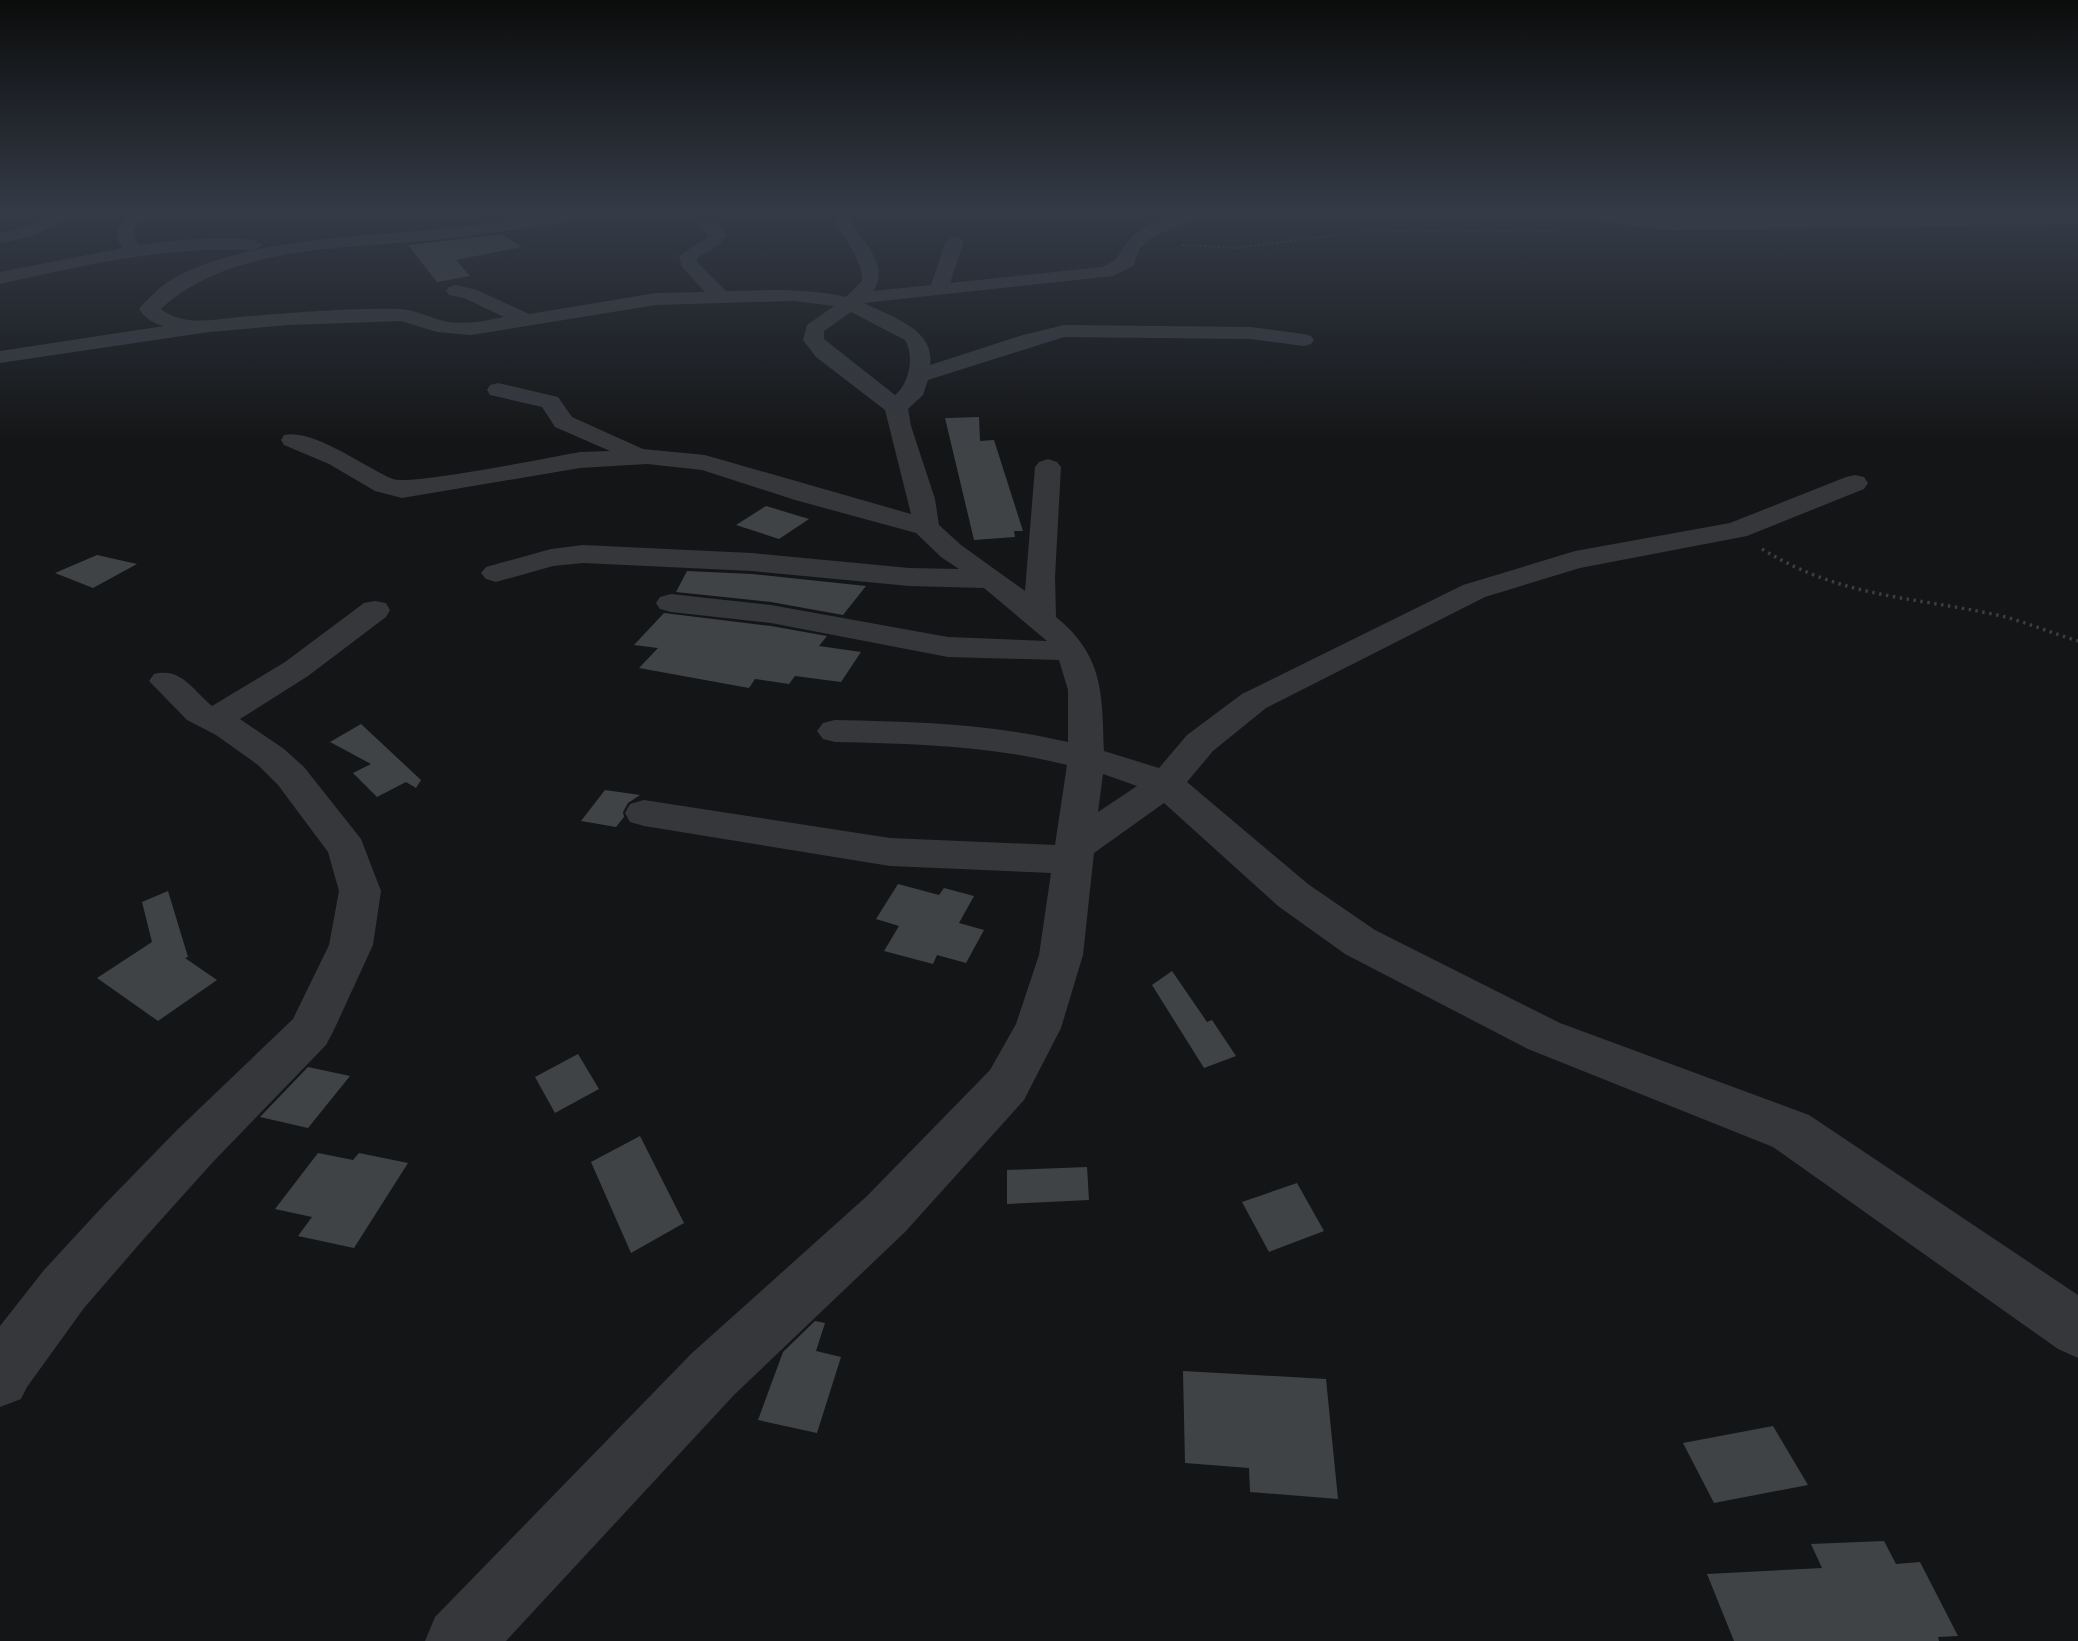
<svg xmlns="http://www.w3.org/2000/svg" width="2078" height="1641" viewBox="0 0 2078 1641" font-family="'Space Grotesk',sans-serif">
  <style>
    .building { fill: #404346 }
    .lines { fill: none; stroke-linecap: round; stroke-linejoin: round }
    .path-far1 { stroke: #3b3e42; stroke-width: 2; stroke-dasharray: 2 2.5; stroke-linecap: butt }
    .path { stroke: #3b3e42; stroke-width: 3.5; stroke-dasharray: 2.5 4.5; stroke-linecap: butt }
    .street { fill: #35373b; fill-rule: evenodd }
  </style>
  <rect width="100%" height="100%" fill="#141516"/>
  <g class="building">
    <path d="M 501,234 L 522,247 L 456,260 L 470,276 L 437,282 L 408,245 Z"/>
    <path d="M 979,417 L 980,441 L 994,440 L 1023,531 L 1014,531 L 1015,537 L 974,540 L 945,418 Z"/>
    <path d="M 766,506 L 809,519 L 779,539 L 736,525 Z"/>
    <path d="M 97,555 L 137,564 L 93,588 L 55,573 Z"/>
    <path d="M 687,571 L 752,574 L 866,586 L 843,615 L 771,602 L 676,592 Z"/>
    <path d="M 664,613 L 771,626 L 827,636 L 819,646 L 861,652 L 841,682 L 795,676 L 789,684 L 755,679 L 749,688 L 639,668 L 658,648 L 634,645 Z"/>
    <path d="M 361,724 L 421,780 L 416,788 L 406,782 L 377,797 L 353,773 L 371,764 L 330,742 Z"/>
    <path d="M 605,790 L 640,795 L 628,803 L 623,812 L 624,817 L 616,827 L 581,821 Z"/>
    <path d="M 898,884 L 939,895 L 944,888 L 974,896 L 959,923 L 984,930 L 966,963 L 937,955 L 933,964 L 884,951 L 899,926 L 876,919 Z"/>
    <path d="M 168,891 L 188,957 L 185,958 L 217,980 L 158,1021 L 97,978 L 152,942 L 142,902 Z"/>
    <path d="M 1172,971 L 1207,1022 L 1212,1020 L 1236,1056 L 1204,1068 L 1152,985 Z"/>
    <path d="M 578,1054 L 599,1089 L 555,1113 L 535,1077 Z"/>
    <path d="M 308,1067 L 350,1076 L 308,1128 L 260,1117 Z"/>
    <path d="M 640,1136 L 684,1223 L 631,1253 L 591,1162 Z"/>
    <path d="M 318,1153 L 353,1160 L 359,1153 L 408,1163 L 354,1248 L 298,1236 L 312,1217 L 275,1209 Z"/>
    <path d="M 1087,1167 L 1089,1200 L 1007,1204 L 1007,1170 Z"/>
    <path d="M 1297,1183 L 1324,1231 L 1269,1252 L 1242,1202 Z"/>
    <path d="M 815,1321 L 825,1323 L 816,1351 L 841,1357 L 817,1433 L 758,1420 L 783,1352 Z"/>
    <path d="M 1183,1371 L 1326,1379 L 1338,1499 L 1250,1492 L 1249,1468 L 1185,1463 Z"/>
    <path d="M 1773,1426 L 1808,1485 L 1714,1503 L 1683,1443 Z"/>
    <path d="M 1884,1541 L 1896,1564 L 1920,1562 L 1958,1636 L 1938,1637 L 1939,1641 L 1734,1641 L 1707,1574 L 1822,1568 L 1811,1544 Z"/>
  </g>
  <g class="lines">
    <path class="path-far1" d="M 1182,245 L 1236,248 L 1369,231 L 1560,231"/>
    <path class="path" d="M 1762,549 C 1842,598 1909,596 1997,615 C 2024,621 2051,633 2078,641"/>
    <g class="street">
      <path d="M 56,213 L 79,213 L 31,237 L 0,243 L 0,233 L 20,229 Z"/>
      <path d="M 131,213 L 149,213 L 134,228 L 135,239 L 139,245 C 160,242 250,231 263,245 L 254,250 C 167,246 84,265 0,284 L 0,272 L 123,248 L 117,239 L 118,227 Z"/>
      <path d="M 555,213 L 596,213 L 588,218 C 541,226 493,233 445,239 C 355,249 231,243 161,309 C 181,326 213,320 238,317 C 291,313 346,308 399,309 C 415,310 426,316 440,320 C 461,326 484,321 504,317 L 464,298 L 449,295 L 446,291 L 449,287 L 456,285 L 477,290 L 529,314 L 656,293 L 705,292 L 682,267 L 679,256 L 709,236 L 700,225 L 708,220 L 714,221 L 727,235 L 718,246 L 697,258 L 697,262 L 726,291 C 767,290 806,288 846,297 L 862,281 C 862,259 846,240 835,223 L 839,213 L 855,213 L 851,223 C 865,242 890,268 873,291 L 931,285 L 946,241 L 955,236 L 964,241 L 950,283 L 1102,267 C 1123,257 1116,256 1128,241 C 1148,218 1178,213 1206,213 L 1152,238 L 1140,248 L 1133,266 L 1113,276 L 864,303 C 889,316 936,329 930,365 L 1023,335 L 1064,325 L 1250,327 L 1304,334 L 1311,336 L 1314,340 L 1311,344 L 1304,346 L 1250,339 L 1064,337 L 928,380 L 923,395 L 908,409 L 911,426 L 935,499 L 939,525 L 961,545 L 1025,591 L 1035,467 L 1039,462 L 1048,459 L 1057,462 L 1061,467 L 1055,577 L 1056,617 C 1104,656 1102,694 1104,751 L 1159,768 L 1187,735 L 1242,694 L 1463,585 L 1575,551 L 1730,523 L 1846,477 L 1855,475 L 1864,477 L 1868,483 L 1864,489 L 1747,536 L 1580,568 L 1485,597 L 1266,708 L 1213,751 L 1187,782 L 1308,884 L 1375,930 L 1560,1023 L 1809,1115 L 2078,1295 L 2078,1358 L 2058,1349 L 1773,1147 L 1528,1049 L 1345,954 L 1278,906 L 1164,803 L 1094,853 L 1083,955 L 1061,1028 L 1024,1100 L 905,1232 L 734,1395 L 506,1641 L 425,1641 L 435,1617 L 692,1353 L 867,1196 L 990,1070 L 1016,1024 L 1039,955 L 1051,873 L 890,866 L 644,826 L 630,822 L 625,813 L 630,804 L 644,800 L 890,838 L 1055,845 L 1067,765 C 986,745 917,744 835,742 L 823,739 L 817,731 L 823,723 L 835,720 C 917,722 987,723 1068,742 L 1068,690 L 1059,660 L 948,657 L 771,623 L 671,612 L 660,609 L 656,603 L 660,597 L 671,594 L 771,605 L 948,637 L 1047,641 L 984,588 L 909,586 L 752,571 L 583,563 L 553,566 L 496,582 L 486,579 L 481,573 L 486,567 L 551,549 L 583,545 L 752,553 L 909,568 L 959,569 L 941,557 L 916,533 L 795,500 L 702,470 L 647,464 L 580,468 L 402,498 L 375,491 L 329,464 L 284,445 L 281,440 L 284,435 C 313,428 366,468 393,479 C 409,486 552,457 580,452 L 610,451 L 555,427 L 542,407 L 490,395 L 487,390 L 490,385 L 498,383 L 558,397 L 572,417 L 643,449 L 705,455 L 911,514 L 885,410 L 816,357 L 803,340 L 807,325 L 834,306 L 794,301 L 656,305 L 471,335 L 437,332 L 401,321 L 289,325 L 209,332 L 0,363 L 0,351 L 164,326 C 154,324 145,318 139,309 L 142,305 C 150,298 157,289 166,283 C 235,239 358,237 438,229 C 477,226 517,219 555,213 ZM 851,312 L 905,340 C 915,356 909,384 895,395 L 824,339 L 824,331 ZM 1103,774 L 1137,786 L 1098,812 Z"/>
      <path d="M 1567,213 L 1617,213 L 1670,220 L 2078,214 L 2078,224 L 1670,230 L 1575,218 Z"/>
      <path d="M 375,601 L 386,603 L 390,610 L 386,617 L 308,676 L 240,719 L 284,749 L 304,767 L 361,839 L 381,891 L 373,945 L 333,1032 L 326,1045 L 212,1163 L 142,1241 L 84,1308 L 27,1387 L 21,1399 L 0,1407 L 0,1326 L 44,1270 L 104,1205 L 176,1131 L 293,1019 L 329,945 L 339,891 L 328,852 L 278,785 L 258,765 L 216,735 L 187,720 L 149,681 L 154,674 C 181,667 193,690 212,706 L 285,662 L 364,603 Z"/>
    </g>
  </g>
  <linearGradient id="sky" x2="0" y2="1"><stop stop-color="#0b0c0c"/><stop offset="0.48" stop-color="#343b47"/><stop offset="1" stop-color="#343b47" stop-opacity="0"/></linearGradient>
  <rect width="2078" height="443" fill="url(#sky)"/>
</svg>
